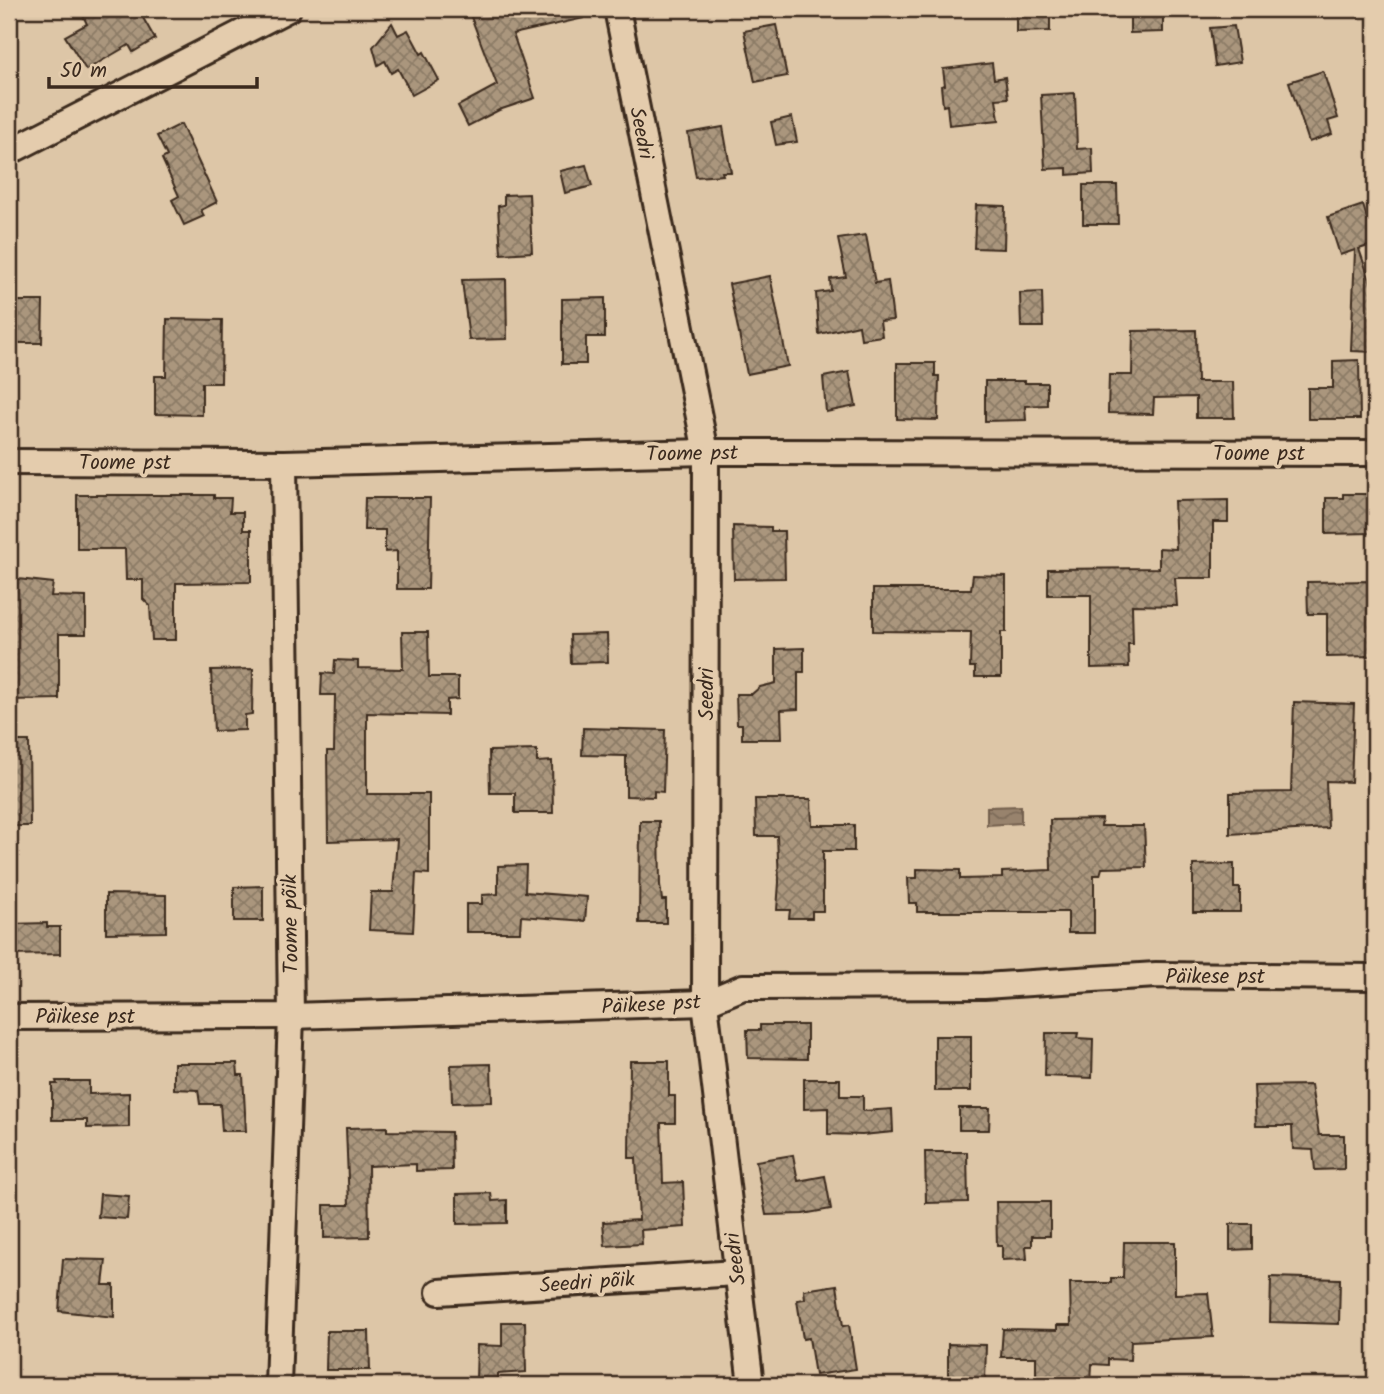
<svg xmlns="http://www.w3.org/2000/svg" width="1384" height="1394" viewBox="0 0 1384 1394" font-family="Kalam,sans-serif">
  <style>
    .water { fill: url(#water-waves); stroke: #735f4d; stroke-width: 2 }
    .building { fill: url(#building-cross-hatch); stroke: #3b2a1e; stroke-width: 2 }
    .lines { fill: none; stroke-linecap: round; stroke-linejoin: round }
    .minor-casing { stroke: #3b2a1e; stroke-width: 30 }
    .minor { stroke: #e4ccad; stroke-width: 24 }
    .labels { text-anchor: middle; stroke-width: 7; stroke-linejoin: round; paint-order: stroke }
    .street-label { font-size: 21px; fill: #3b2a1e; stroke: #e4ccad }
  </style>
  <defs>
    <pattern id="water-waves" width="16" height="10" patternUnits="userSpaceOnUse" patternTransform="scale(1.75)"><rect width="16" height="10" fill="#98836d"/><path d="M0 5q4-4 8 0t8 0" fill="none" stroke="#7d6b59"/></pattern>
    <pattern id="building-cross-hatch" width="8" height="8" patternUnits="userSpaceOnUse" patternTransform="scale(1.75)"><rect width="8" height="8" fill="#aa967d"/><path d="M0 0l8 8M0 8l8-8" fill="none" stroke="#8c7b66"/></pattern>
  </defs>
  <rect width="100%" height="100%" fill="#ddc6a7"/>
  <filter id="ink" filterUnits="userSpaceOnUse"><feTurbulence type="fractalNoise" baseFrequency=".0143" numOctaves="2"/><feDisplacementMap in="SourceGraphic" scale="14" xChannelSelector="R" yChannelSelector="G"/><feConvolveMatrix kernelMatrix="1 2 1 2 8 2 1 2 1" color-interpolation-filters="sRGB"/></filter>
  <g filter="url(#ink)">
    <path class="water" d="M 1021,806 L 1021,823 L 987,825 L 987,807 Z"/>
    <g class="building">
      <path d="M 80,9 L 138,9 L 155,39 L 133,52 L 129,45 L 86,70 L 65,36 L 87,24 Z"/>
      <path d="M 468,9 L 583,9 L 584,18 L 513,34 L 535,98 L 499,110 L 468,126 L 458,106 L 497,85 Z"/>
      <path d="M 1016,9 L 1050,9 L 1050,31 L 1016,32 Z"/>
      <path d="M 1130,9 L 1163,9 L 1163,32 L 1130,33 Z"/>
      <path d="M 392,23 L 398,35 L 408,30 L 421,54 L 424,52 L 439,80 L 412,95 L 398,69 L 391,73 L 385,61 L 378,65 L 373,47 Z"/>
      <path d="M 776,25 L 787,76 L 755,82 L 744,31 Z"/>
      <path d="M 1234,26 L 1240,62 L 1215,66 L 1210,28 Z"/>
      <path d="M 992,63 L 994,79 L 1005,77 L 1008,98 L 996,99 L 999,120 L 949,125 L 947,105 L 943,106 L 941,86 L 945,85 L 943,69 Z"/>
      <path d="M 1323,71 L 1338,118 L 1328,121 L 1332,134 L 1309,142 L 1289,82 Z"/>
      <path d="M 1075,93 L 1077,149 L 1092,148 L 1093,173 L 1067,175 L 1067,168 L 1045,169 L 1041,95 Z"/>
      <path d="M 792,117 L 797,142 L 776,145 L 771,122 Z"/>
      <path d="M 181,124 L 217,202 L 201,210 L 204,216 L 184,225 L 172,200 L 179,196 L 162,159 L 167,156 L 157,136 Z"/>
      <path d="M 723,127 L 731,172 L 722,172 L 723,175 L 696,177 L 688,133 Z"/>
      <path d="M 586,165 L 592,186 L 565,193 L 560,171 Z"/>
      <path d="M 1083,185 L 1117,185 L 1118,224 L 1083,224 Z"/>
      <path d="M 529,194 L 532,252 L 501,254 L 498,206 L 504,205 L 504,195 Z"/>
      <path d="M 976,205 L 1005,206 L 1004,249 L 974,248 Z"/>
      <path d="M 1363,205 L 1375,244 L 1359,249 L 1372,286 L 1375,286 L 1375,352 L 1351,351 L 1355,250 L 1340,255 L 1328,217 Z"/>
      <path d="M 866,235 L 875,283 L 888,281 L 893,320 L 880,321 L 882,336 L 861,339 L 859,325 L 819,334 L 816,293 L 831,291 L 830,279 L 846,277 L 838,239 Z"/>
      <path d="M 770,276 L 788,366 L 747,374 L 729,284 Z"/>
      <path d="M 506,279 L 507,339 L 469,340 L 462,280 Z"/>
      <path d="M 1042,292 L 1043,327 L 1021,327 L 1020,293 Z"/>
      <path d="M 605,298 L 605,337 L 586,337 L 586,364 L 562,364 L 562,299 Z"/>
      <path d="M 9,301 L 43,301 L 42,343 L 9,343 Z"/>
      <path d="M 167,319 L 222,320 L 221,383 L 202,383 L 202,415 L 155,414 L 155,376 L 166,376 Z"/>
      <path d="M 1196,330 L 1197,382 L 1233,382 L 1234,418 L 1196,418 L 1196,397 L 1154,398 L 1153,414 L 1108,413 L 1109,375 L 1132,375 L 1133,331 Z"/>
      <path d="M 1359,360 L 1360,419 L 1308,419 L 1308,388 L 1333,388 L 1333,361 Z"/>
      <path d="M 897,363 L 935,363 L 935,376 L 939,376 L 938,420 L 897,419 Z"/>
      <path d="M 849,372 L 856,406 L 826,412 L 823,377 Z"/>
      <path d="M 985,381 L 1025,381 L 1025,383 L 1047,383 L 1047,405 L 1025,406 L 1026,420 L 985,421 Z"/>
      <path d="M 1343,494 L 1370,494 L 1371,533 L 1326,534 L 1326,498 L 1343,498 Z"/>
      <path d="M 77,495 L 214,495 L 214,498 L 231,498 L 230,512 L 243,512 L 243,530 L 251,530 L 251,582 L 176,583 L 176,640 L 152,640 L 150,606 L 143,599 L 143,580 L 126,580 L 125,549 L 77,549 Z"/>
      <path d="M 365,498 L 430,498 L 428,589 L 397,589 L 397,551 L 385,552 L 385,530 L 364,530 Z"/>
      <path d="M 1228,500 L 1228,522 L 1213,522 L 1213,578 L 1175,578 L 1177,606 L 1132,605 L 1133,644 L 1128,644 L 1129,667 L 1091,668 L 1091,595 L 1048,595 L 1048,569 L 1159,568 L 1159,548 L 1176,549 L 1174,501 Z"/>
      <path d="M 733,526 L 771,527 L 771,531 L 784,531 L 785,578 L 734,579 Z"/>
      <path d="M 973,575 L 1006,576 L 1006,632 L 1001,632 L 1001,677 L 975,677 L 975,667 L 970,667 L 971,632 L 873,631 L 873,589 L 971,589 Z"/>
      <path d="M 9,578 L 53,583 L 51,596 L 86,597 L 86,634 L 59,634 L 59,699 L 9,700 Z"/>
      <path d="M 1374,581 L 1375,656 L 1327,657 L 1327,614 L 1308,614 L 1307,582 Z"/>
      <path d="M 402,632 L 428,632 L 429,677 L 458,677 L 458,699 L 447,700 L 447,715 L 367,713 L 367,794 L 429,794 L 429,874 L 416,873 L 413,932 L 369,930 L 371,892 L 393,892 L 397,839 L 328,841 L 327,751 L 334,751 L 335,695 L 321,695 L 322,673 L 334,674 L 335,660 L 358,661 L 358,668 L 403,669 Z"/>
      <path d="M 607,634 L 608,662 L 571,663 L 570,635 Z"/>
      <path d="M 804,648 L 804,672 L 798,672 L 798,709 L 781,710 L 782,739 L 742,739 L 742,724 L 737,724 L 736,694 L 752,694 L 760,687 L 776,683 L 776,649 Z"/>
      <path d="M 253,669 L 252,714 L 245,715 L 245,730 L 214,731 L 211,670 Z"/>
      <path d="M 1294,702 L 1354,704 L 1351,782 L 1326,781 L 1328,828 L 1230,834 L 1230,793 L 1291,792 Z"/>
      <path d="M 583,728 L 665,730 L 663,792 L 654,791 L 654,797 L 626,796 L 626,756 L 582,755 Z"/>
      <path d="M 9,741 L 29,741 L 30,826 L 9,826 Z"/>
      <path d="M 537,750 L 537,762 L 552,761 L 553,813 L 515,813 L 515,793 L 490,793 L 489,751 Z"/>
      <path d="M 755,799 L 811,799 L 812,825 L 854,825 L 854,851 L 823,851 L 823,911 L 812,911 L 812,918 L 789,918 L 790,910 L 777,910 L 779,882 L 777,836 L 756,836 Z"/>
      <path d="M 1102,819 L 1101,826 L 1144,826 L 1146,867 L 1102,868 L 1100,875 L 1094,875 L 1094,933 L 1068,933 L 1068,912 L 917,912 L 917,903 L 909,903 L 908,878 L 917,878 L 917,869 L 960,870 L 960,879 L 1002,878 L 1002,872 L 1051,870 L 1050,820 Z"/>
      <path d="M 640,821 L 659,821 L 660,885 L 662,900 L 666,900 L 666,923 L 639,923 Z"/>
      <path d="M 1234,864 L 1234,888 L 1240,888 L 1240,912 L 1193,912 L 1193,865 Z"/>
      <path d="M 526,865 L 525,892 L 587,897 L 585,921 L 521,916 L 520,932 L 466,932 L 466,904 L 482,904 L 482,895 L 498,894 L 498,866 Z"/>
      <path d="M 263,886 L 263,921 L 234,921 L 234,887 Z"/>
      <path d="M 106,894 L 166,895 L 166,932 L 106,933 Z"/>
      <path d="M 47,923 L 47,927 L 60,927 L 60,954 L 9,955 L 9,924 Z"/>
      <path d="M 760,1025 L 807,1025 L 807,1059 L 748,1058 L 747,1030 L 760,1030 Z"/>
      <path d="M 1046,1033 L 1078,1033 L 1077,1038 L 1093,1039 L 1092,1078 L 1045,1076 Z"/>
      <rect x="935" y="1036" width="36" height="55"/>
      <path d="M 630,1061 L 669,1061 L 669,1096 L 675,1096 L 675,1123 L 661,1123 L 663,1183 L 683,1182 L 685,1227 L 641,1230 L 642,1244 L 605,1246 L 603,1222 L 639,1220 L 636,1158 L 629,1158 Z"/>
      <path d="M 174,1063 L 237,1063 L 238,1075 L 243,1075 L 246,1131 L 222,1131 L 220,1104 L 200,1104 L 198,1090 L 174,1089 Z"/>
      <path d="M 491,1064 L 492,1102 L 452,1103 L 451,1065 Z"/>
      <path d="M 804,1079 L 840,1079 L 840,1096 L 863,1096 L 863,1111 L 892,1109 L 893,1132 L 862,1135 L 828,1134 L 828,1108 L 804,1109 Z"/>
      <path d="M 56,1081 L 89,1081 L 89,1094 L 129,1093 L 129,1127 L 87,1128 L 87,1120 L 52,1120 L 52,1084 L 57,1084 Z"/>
      <path d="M 1311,1085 L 1319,1135 L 1344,1135 L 1344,1169 L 1315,1170 L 1313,1150 L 1293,1149 L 1292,1126 L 1256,1126 L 1254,1086 Z"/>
      <path d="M 959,1108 L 990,1108 L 989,1130 L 959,1130 Z"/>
      <path d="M 387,1127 L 387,1131 L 451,1132 L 452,1170 L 416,1171 L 416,1164 L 368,1166 L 369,1237 L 324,1238 L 324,1205 L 349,1205 L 346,1128 Z"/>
      <path d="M 925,1152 L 967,1152 L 968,1202 L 926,1203 Z"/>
      <path d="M 793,1155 L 798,1181 L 825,1176 L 831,1209 L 803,1214 L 766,1215 L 756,1161 Z"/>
      <path d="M 491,1193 L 492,1201 L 507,1200 L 507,1223 L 457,1224 L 457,1194 Z"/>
      <path d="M 100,1194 L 129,1196 L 127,1219 L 98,1217 Z"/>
      <path d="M 996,1202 L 1050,1202 L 1050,1236 L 1032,1236 L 1032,1246 L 1026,1246 L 1027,1259 L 1002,1260 L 1002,1246 L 997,1246 Z"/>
      <path d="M 1230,1224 L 1252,1224 L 1252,1249 L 1230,1250 Z"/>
      <path d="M 1124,1242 L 1175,1242 L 1175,1294 L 1208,1293 L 1213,1337 L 1131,1341 L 1130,1360 L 1108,1359 L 1108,1365 L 1092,1364 L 1091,1385 L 1036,1385 L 1036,1357 L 1001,1357 L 1003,1329 L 1057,1330 L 1057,1325 L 1071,1325 L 1070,1283 L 1111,1283 L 1111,1278 L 1123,1278 Z"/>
      <path d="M 63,1259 L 106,1260 L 103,1285 L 114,1285 L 114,1317 L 59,1311 Z"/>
      <path d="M 1271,1277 L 1340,1279 L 1339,1324 L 1270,1322 Z"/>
      <path d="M 837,1285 L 843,1326 L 849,1325 L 856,1369 L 815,1375 L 809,1338 L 803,1339 L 797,1300 L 805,1299 L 804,1290 Z"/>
      <path d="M 502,1322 L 525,1322 L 526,1372 L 498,1374 L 498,1380 L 476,1379 L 477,1345 L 502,1346 Z"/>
      <path d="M 327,1331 L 369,1331 L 370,1370 L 326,1370 Z"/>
      <path d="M 948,1344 L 986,1345 L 985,1383 L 948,1383 Z"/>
    </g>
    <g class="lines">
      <defs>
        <g id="minor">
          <path d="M 617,9 L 706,452 L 705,1003 L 751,1385"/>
          <path d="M 9,152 L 288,9"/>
          <path d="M 9,462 L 284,463 L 706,452 L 1375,453"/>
          <path d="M 9,1017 L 291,1016 L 705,1003 L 743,987 L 984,986 L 1156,975 L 1375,977"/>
          <path d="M 439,1292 L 736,1273"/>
          <path d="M 278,1385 L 291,1016 L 284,463"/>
        </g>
      </defs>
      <use href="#minor" class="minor-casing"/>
      <use href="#minor" class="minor"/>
    </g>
  </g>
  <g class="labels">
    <g class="street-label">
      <text transform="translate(642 133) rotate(79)" y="7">Seedri</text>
      <text transform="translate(692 453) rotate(-1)" y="7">Toome pst</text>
      <text x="1259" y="460">Toome pst</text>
      <text x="125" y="469">Toome pst</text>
      <text transform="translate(706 694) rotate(-90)" y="7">Seedri</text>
      <text transform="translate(290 924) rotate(-91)" y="7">Toome põik</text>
      <text x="1215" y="983">Päikese pst</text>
      <text transform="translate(651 1004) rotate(-3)" y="7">Päikese pst</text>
      <text x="85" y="1023">Päikese pst</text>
      <text transform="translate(735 1259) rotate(-97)" y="7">Seedri</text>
      <text transform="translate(587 1282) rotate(-4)" y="7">Seedri põik</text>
    </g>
  </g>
  <rect width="1384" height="1394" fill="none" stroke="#e4ccad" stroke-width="35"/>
  <rect x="18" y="18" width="1349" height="1359" fill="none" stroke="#3b2a1e" stroke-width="2.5" filter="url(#ink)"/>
  <path d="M49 77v10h208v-10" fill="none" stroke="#3b2a1e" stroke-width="3.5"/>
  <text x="60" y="77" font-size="21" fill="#3b2a1e" stroke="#e4ccad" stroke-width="5" paint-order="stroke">50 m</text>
</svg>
